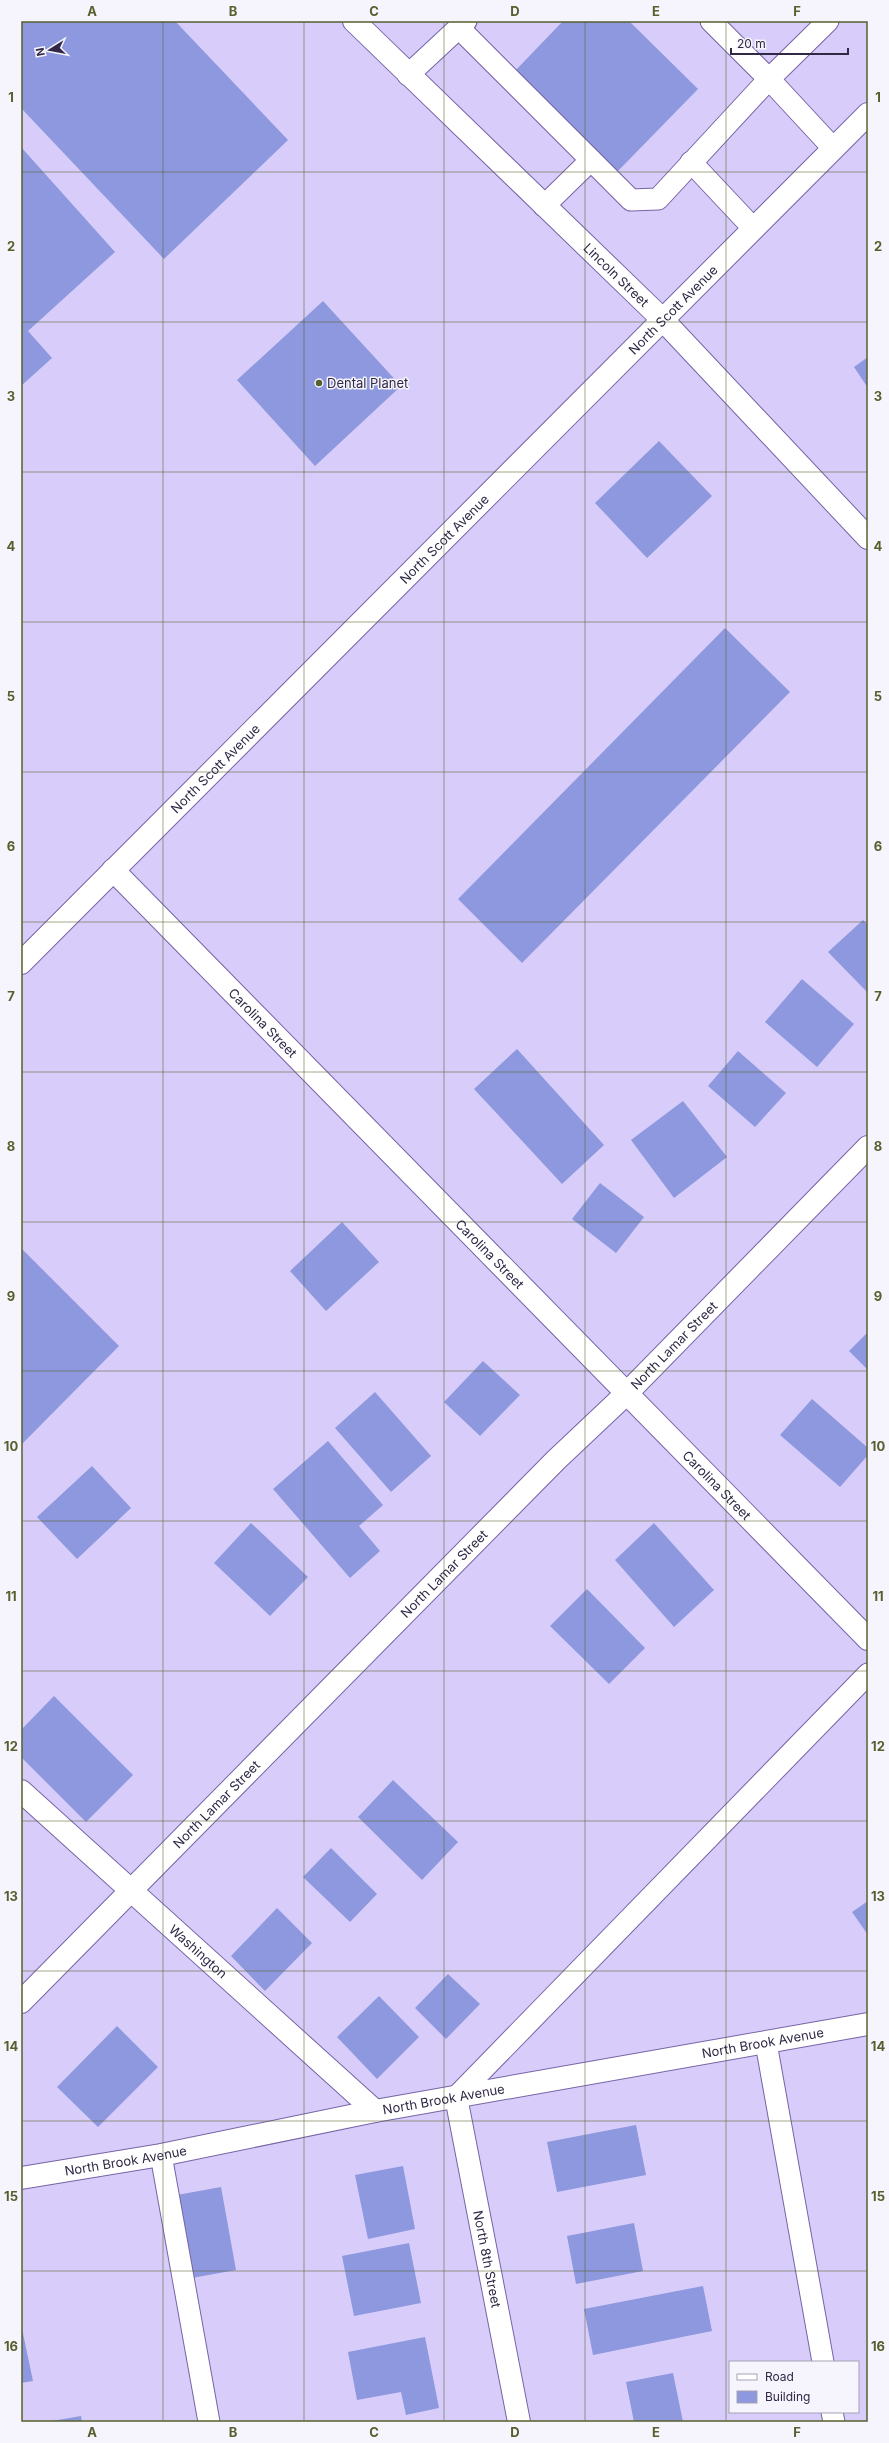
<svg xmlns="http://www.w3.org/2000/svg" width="889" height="2443" viewBox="0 0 889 2443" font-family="Inter,sans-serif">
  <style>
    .building { fill: #8d98de }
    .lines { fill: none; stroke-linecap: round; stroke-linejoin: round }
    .lane-casing { stroke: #7764a6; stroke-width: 23 }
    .street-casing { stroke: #7764a6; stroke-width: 24 }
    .secondary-casing { stroke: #7764a6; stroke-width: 24 }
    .lane { stroke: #fff; stroke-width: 21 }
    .street { stroke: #fff; stroke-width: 22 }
    .secondary { stroke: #fff; stroke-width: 22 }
    .grid { fill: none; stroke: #575f2d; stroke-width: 1; stroke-opacity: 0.55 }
    .poi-dot { fill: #575f2d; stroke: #f6f4fc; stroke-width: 1.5 }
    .labels { text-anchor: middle; stroke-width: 3; stroke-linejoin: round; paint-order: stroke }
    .street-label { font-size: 13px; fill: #302845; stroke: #f6f4fc }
    .poi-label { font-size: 13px; fill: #302845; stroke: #f6f4fc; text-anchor: start }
    .neatline { fill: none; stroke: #575f2d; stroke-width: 1.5 }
    .grid-label { font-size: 13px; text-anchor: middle; font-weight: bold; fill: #575f2d }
  </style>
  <rect width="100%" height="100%" fill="#d8cdfa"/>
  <g class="building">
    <path d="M 21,21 L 175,21 L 288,140 L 164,259 L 21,108 Z"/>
    <path d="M 563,21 L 629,21 L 698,89 L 617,172 L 515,71 Z"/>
    <path d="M 21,147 L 115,252 L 28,331 L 52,358 L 21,386 Z"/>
    <path d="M 323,301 L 401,386 L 315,466 L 237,380 Z"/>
    <path d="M 868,357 L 868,388 L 854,367 Z"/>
    <path d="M 659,441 L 712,496 L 647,558 L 595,503 Z"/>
    <path d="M 725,628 L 790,692 L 522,963 L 458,899 Z"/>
    <path d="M 863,920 L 868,925 L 868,993 L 828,952 Z"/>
    <path d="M 802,979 L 854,1024 L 817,1067 L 765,1022 Z"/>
    <path d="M 517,1049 L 604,1145 L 562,1184 L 474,1089 Z"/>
    <path d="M 738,1051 L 786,1093 L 755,1127 L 708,1086 Z"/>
    <path d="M 683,1101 L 727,1157 L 674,1198 L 631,1140 Z"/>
    <path d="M 600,1183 L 644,1217 L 616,1253 L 572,1219 Z"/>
    <path d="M 342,1222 L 379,1262 L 326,1311 L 290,1271 Z"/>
    <path d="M 21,1248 L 119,1346 L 21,1445 Z"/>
    <path d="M 868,1332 L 868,1370 L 849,1351 Z"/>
    <path d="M 483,1361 L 520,1395 L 480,1436 L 444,1402 Z"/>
    <path d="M 375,1392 L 431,1456 L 391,1492 L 335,1428 Z"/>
    <path d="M 812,1399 L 868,1448 L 868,1455 L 840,1487 L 780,1435 Z"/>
    <path d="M 328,1441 L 383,1505 L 359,1526 L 380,1551 L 350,1578 L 273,1489 Z"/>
    <path d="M 92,1466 L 131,1508 L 77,1559 L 37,1517 Z"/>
    <path d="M 251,1523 L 308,1577 L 270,1616 L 214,1563 Z"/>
    <path d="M 654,1523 L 714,1590 L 674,1627 L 615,1560 Z"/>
    <path d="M 587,1589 L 645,1648 L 609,1684 L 550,1626 Z"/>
    <path d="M 54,1696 L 133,1775 L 86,1822 L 21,1757 L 21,1730 Z"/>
    <path d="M 393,1780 L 458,1842 L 422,1880 L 358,1817 Z"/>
    <path d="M 331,1848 L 377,1894 L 350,1922 L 303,1877 Z"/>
    <path d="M 868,1901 L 868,1935 L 852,1912 Z"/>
    <path d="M 277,1908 L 312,1943 L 265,1991 L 231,1956 Z"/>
    <path d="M 448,1974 L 480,2004 L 446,2039 L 415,2008 Z"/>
    <path d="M 379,1996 L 419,2037 L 377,2079 L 337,2037 Z"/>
    <path d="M 117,2026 L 158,2067 L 98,2127 L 57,2087 Z"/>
    <path d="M 636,2125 L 646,2175 L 557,2192 L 547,2142 Z"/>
    <path d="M 403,2166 L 415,2229 L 368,2239 L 355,2175 Z"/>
    <path d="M 221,2187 L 236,2270 L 192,2278 L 177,2195 Z"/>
    <path d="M 634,2223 L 643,2271 L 576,2284 L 567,2236 Z"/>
    <path d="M 409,2243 L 421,2303 L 354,2316 L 342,2256 Z"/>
    <path d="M 703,2286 L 712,2331 L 593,2355 L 584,2309 Z"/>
    <path d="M 21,2324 L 33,2381 L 21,2383 Z"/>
    <path d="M 425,2337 L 439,2408 L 406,2415 L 401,2392 L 357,2400 L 348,2352 Z"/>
    <path d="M 673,2373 L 683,2422 L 634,2422 L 626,2382 Z"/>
    <path d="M 81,2416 L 82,2422 L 52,2422 L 52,2421 Z"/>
  </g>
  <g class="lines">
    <defs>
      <g id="lane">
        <path d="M 711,21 L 769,79 L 833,148"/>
        <path d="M 459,28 L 631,200 L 658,199 L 769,79 L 828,21"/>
        <path d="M 408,75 L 466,21"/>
        <path d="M 691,162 L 753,228"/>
        <path d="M 544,206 L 591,160"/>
        <path d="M 766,2043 L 823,2362"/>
        <path d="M 456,2097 L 868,1674"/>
        <path d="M 161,2155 L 209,2422"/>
        <path d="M 832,2412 L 834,2422"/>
      </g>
      <g id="street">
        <path d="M 662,319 L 868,538"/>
        <path id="s1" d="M 113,870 L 868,1639"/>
        <path id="s2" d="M 21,1791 L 375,2111"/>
        <path id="s3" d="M 21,2002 L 556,1460 L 627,1393 L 868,1147"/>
        <path id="s4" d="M 456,2097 L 519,2422"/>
        <path id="s5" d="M 21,2178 L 161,2155 L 375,2111 L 868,2024"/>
      </g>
      <g id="secondary">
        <path id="s6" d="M 354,21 L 662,319"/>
        <path id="s7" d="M 21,963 L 868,114"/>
      </g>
    </defs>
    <use href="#lane" class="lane-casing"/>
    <use href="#street" class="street-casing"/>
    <use href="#secondary" class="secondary-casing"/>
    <use href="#lane" class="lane"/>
    <use href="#street" class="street"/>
    <use href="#secondary" class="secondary"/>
  </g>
  <path class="grid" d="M 163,21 L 163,2422M 304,21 L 304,2422M 444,21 L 444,2422M 585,21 L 585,2422M 726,21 L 726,2422M 21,172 L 868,172M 21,322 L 868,322M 21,472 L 868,472M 21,622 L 868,622M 21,772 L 868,772M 21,922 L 868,922M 21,1072 L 868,1072M 21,1222 L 868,1222M 21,1371 L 868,1371M 21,1521 L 868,1521M 21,1671 L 868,1671M 21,1821 L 868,1821M 21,1971 L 868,1971M 21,2121 L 868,2121M 21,2271 L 868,2271"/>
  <circle class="poi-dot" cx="319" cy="383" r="4"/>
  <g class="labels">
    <g class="street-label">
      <text dy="5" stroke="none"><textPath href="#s6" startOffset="365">Lincoln Street</textPath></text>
      <text dy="5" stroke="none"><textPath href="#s7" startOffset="923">North Scott Avenue</textPath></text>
      <text dy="5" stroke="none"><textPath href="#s7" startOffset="599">North Scott Avenue</textPath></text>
      <text dy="5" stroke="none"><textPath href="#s7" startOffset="275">North Scott Avenue</textPath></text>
      <text dy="5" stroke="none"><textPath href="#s1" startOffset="214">Carolina Street</textPath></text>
      <text dy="5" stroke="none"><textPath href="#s1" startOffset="538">Carolina Street</textPath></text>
      <text dy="5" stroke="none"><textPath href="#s3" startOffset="926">North Lamar Street</textPath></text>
      <text dy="5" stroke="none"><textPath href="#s1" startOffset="862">Carolina Street</textPath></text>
      <text dy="5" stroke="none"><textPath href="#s3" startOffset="602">North Lamar Street</textPath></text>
      <text dy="5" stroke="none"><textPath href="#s3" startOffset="278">North Lamar Street</textPath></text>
      <text dy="5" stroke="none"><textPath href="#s2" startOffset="239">Washington</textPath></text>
      <text dy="5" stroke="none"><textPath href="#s5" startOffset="754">North Brook Avenue</textPath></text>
      <text dy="5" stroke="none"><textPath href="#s5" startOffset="430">North Brook Avenue</textPath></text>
      <text dy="5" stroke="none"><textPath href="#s5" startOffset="106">North Brook Avenue</textPath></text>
      <text dy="5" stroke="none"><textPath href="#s4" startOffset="165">North 8th Street</textPath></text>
    </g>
    <g class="poi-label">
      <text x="327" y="388">Dental Planet</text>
    </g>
  </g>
  <rect width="889" height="2443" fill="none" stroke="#f6f4fc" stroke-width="44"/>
  <rect x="729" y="2361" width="130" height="52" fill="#f6f4fc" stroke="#a7a2b3"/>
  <rect x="737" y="2374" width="20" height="6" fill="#ffffff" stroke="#a7a2b3"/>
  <text x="765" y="2381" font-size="12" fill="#302845">Road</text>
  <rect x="737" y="2391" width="20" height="12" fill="#8d98de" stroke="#a7a2b3"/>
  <text x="765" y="2401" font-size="12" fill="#302845">Building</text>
  <g transform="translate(50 50) rotate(259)" stroke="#f6f4fc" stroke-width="3" paint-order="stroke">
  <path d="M0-3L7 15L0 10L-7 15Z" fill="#302845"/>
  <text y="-6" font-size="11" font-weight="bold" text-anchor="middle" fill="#302845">N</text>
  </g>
  <path d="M731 48v6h117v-6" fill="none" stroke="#302845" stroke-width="2"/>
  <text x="737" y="48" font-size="12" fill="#302845" stroke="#f6f4fc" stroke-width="3" paint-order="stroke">20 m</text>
  <rect x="22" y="22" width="845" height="2399" class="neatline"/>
  <g class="grid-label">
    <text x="92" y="16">A</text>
    <text x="233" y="16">B</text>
    <text x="374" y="16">C</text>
    <text x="515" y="16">D</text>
    <text x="656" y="16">E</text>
    <text x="797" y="16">F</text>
    <text x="11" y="102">1</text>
    <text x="878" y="102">1</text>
    <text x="11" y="251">2</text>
    <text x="878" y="251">2</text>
    <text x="11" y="401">3</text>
    <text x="878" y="401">3</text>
    <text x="11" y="551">4</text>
    <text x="878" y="551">4</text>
    <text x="11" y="701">5</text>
    <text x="878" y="701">5</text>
    <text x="11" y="851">6</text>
    <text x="878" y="851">6</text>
    <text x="11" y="1001">7</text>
    <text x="878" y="1001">7</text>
    <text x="11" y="1151">8</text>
    <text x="878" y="1151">8</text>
    <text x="11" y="1301">9</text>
    <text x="878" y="1301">9</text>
    <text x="11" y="1451">10</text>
    <text x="878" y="1451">10</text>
    <text x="11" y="1601">11</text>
    <text x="878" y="1601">11</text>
    <text x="11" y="1751">12</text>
    <text x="878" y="1751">12</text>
    <text x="11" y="1901">13</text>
    <text x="878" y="1901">13</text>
    <text x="11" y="2051">14</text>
    <text x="878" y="2051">14</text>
    <text x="11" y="2201">15</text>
    <text x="878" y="2201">15</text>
    <text x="11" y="2351">16</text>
    <text x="878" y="2351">16</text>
    <text x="92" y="2437">A</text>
    <text x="233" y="2437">B</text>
    <text x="374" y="2437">C</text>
    <text x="515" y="2437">D</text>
    <text x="656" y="2437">E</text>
    <text x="797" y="2437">F</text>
  </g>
</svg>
